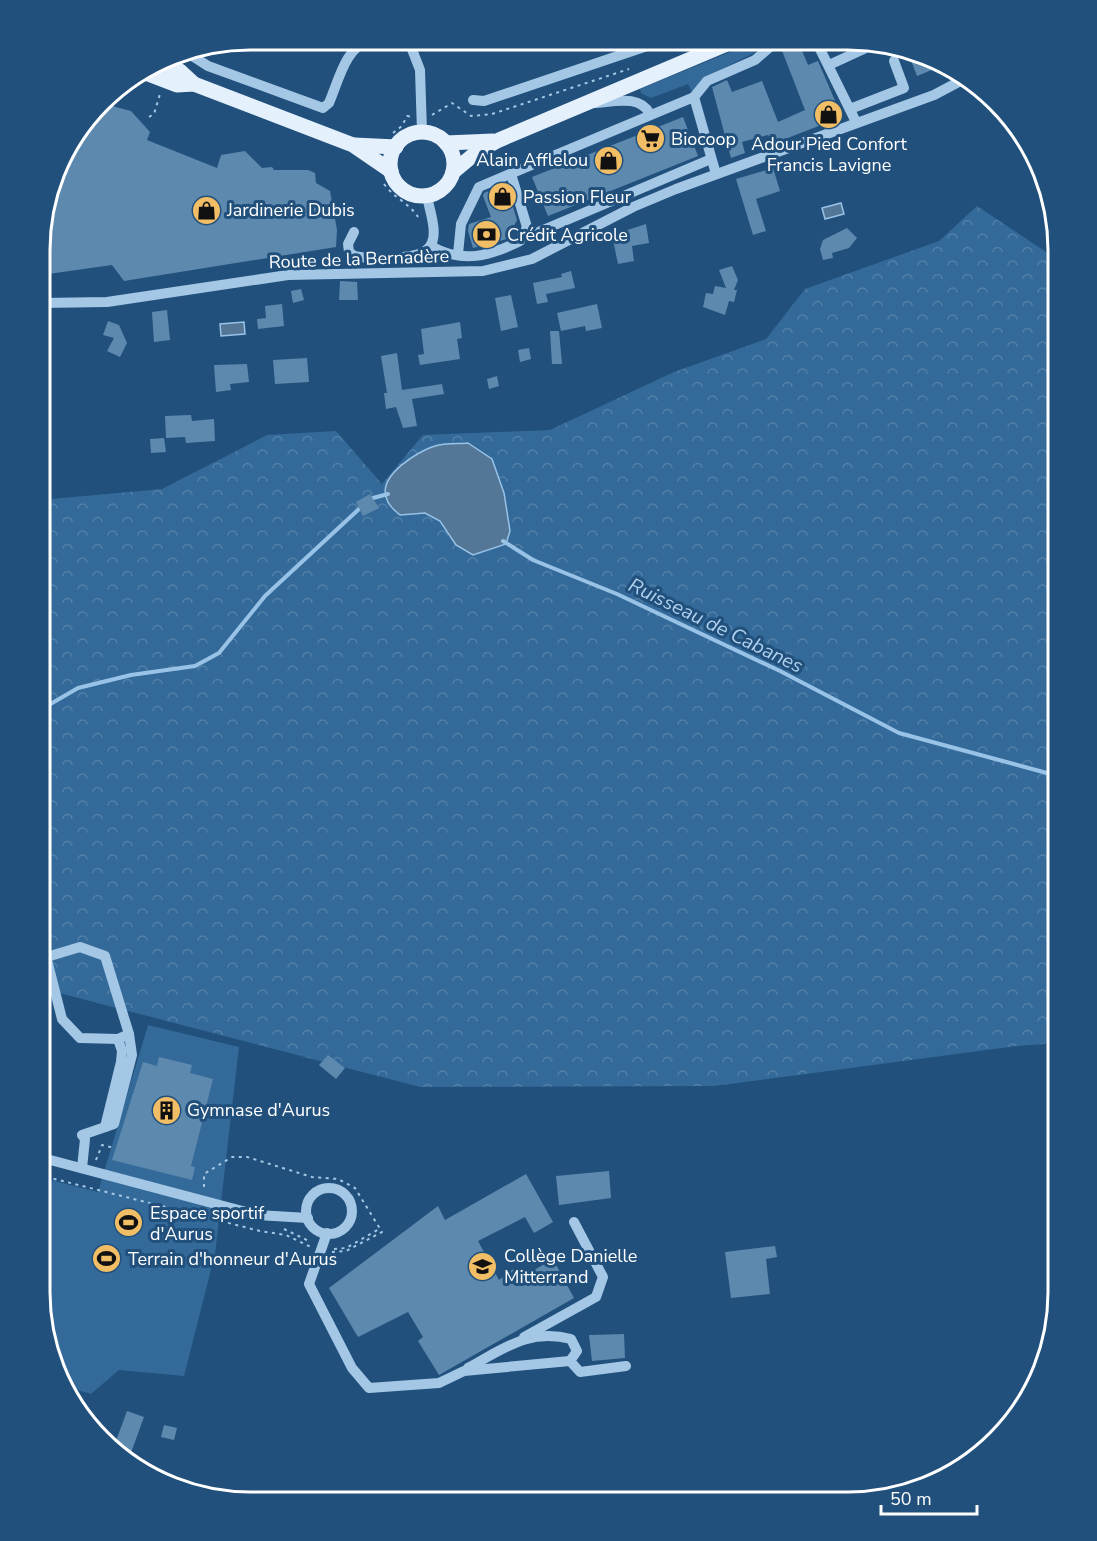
<svg xmlns="http://www.w3.org/2000/svg" width="1097" height="1541" viewBox="0 0 1097 1541" font-family="'Nunito Sans',sans-serif">
  <style>
    .grass { fill: #346a99 }
    .forest { fill: url(#forest-crowns) }
    .water { fill: #547797; stroke: #98c3e7; stroke-width: 1.5 }
    .lines { fill: none; stroke-linecap: round; stroke-linejoin: round }
    .stream { stroke: #98c3e7; stroke-width: 4 }
    .building { fill: #5e89af }
    .path { stroke: #a4c7e6; stroke-width: 2; stroke-dasharray: 3 4.5; stroke-linecap: butt }
    .minor { stroke: #a4c7e6; stroke-width: 10 }
    .major { stroke: #e5f0fd; stroke-width: 15 }
    .labels { text-anchor: middle; stroke-width: 6; stroke-linejoin: round; paint-order: stroke }
    .poi-label { font-size: 18px; fill: #fff; stroke: #21507c; text-anchor: start }
    .street-label { font-size: 18px; fill: #fff; stroke: #21507c }
    .water-label { font-size: 20px; font-style: italic; fill: #afd1ee; stroke: #21507c }
    .rim { fill: none; stroke: #fff; stroke-width: 3 }
  </style>
  <defs>
    <pattern id="forest-crowns" width="20" height="18" patternUnits="userSpaceOnUse" patternTransform="scale(1.5)"><rect width="20" height="18" fill="#346a99"/><path d="M2 6a3 3 0 1 1 6 0M12 15a3 3 0 1 1 6 0" fill="none" stroke="#5280a8"/></pattern>
  </defs>
  <rect width="100%" height="100%" fill="#21507c"/>
  <g class="grass">
    <path d="M 757,41 L 769,41 L 752,54 L 709,75 L 692,92 L 688,84 L 651,98 L 641,93 L 640,89 Z"/>
    <path d="M 148,1025 L 239,1047 L 215,1254 L 184,1376 L 119,1370 L 91,1394 L 61,1385 L 39,1292 L 39,1177 L 98,1192 Z"/>
  </g>
  <path class="forest" d="M 977,206 L 1058,260 L 1058,1043 L 1017,1046 L 714,1086 L 420,1087 L 40,988 L 40,500 L 162,489 L 267,435 L 336,431 L 382,484 L 423,435 L 550,430 L 674,372 L 766,339 L 805,289 L 939,241 Z"/>
  <g class="water">
    <path d="M 841,203 L 844,214 L 825,219 L 822,208 Z"/>
    <path d="M 244,322 L 245,334 L 221,336 L 220,324 Z"/>
    <path d="M 468,443 L 492,459 L 504,493 L 510,531 L 506,544 L 473,555 L 456,545 L 440,521 L 425,513 L 400,515 C 394,510 388,505 386,497 C 379,475 418,451 435,446 C 445,443 458,444 468,443 Z"/>
  </g>
  <g class="lines">
    <g class="stream">
      <path d="M 373,498 L 388,494"/>
      <path d="M 503,541 L 533,560 L 617,594 L 780,671 L 899,733 L 1058,776"/>
      <path d="M 40,714 L 47,706 L 78,688 L 131,675 L 195,666 L 219,653 L 265,596 L 359,509"/>
    </g>
  </g>
  <g class="building">
    <path d="M 784,41 L 798,41 L 808,65 L 818,61 L 842,117 L 772,144 L 768,135 L 742,142 L 745,153 L 731,158 L 712,87 L 727,80 L 732,92 L 762,81 L 778,122 L 805,110 L 781,48 Z"/>
    <path d="M 909,55 L 939,67 L 917,76 Z"/>
    <path d="M 112,106 L 131,111 L 150,132 L 147,140 L 217,168 L 221,155 L 245,151 L 262,168 L 272,167 L 274,170 L 308,170 L 315,173 L 316,183 L 330,191 L 337,230 L 336,247 L 124,281 L 112,265 L 41,275 L 41,221 L 67,144 L 96,109 Z"/>
    <path d="M 683,117 L 698,156 L 548,216 L 532,177 Z"/>
    <path d="M 773,168 L 780,191 L 756,199 L 766,231 L 753,235 L 736,179 Z"/>
    <path d="M 506,184 L 517,220 L 507,239 L 473,248 L 468,231 L 469,224 L 491,217 L 483,196 L 484,193 Z"/>
    <path d="M 646,224 L 649,243 L 632,246 L 634,261 L 618,264 L 612,235 Z"/>
    <path d="M 847,228 L 857,238 L 849,248 L 832,253 L 833,258 L 823,260 L 820,249 L 823,240 Z"/>
    <path d="M 732,266 L 738,280 L 734,290 L 737,290 L 734,302 L 729,301 L 725,315 L 703,307 L 706,293 L 713,294 L 715,286 L 726,288 L 719,270 Z"/>
    <path d="M 571,271 L 575,288 L 546,294 L 548,302 L 537,304 L 533,283 L 562,277 L 561,274 Z"/>
    <path d="M 340,281 L 357,282 L 358,300 L 339,300 Z"/>
    <path d="M 301,289 L 304,300 L 293,303 L 291,291 Z"/>
    <path d="M 511,295 L 518,327 L 501,331 L 495,298 Z"/>
    <path d="M 282,304 L 284,326 L 258,329 L 257,319 L 266,318 L 265,306 Z"/>
    <path d="M 597,304 L 602,328 L 586,331 L 585,326 L 561,331 L 557,313 Z"/>
    <path d="M 167,310 L 170,340 L 154,342 L 152,312 Z"/>
    <path d="M 108,321 L 119,325 L 127,343 L 120,357 L 107,351 L 114,338 L 103,335 Z"/>
    <path d="M 460,322 L 462,338 L 457,339 L 460,359 L 420,365 L 418,355 L 424,354 L 421,329 Z"/>
    <path d="M 550,331 L 559,331 L 562,364 L 552,364 Z"/>
    <path d="M 529,348 L 531,359 L 520,362 L 518,350 Z"/>
    <path d="M 397,353 L 402,390 L 442,384 L 444,394 L 412,399 L 417,426 L 403,428 L 396,407 L 386,409 L 384,393 L 387,393 L 381,356 Z"/>
    <path d="M 307,358 L 309,382 L 275,384 L 273,360 Z"/>
    <path d="M 247,364 L 249,382 L 230,384 L 231,390 L 216,392 L 214,365 Z"/>
    <path d="M 497,376 L 499,386 L 489,389 L 487,379 Z"/>
    <path d="M 191,415 L 192,421 L 214,419 L 215,441 L 186,443 L 185,437 L 166,438 L 165,416 Z"/>
    <path d="M 164,438 L 166,452 L 151,453 L 150,439 Z"/>
    <path d="M 370,494 L 379,508 L 363,516 L 356,502 Z"/>
    <path d="M 328,1055 L 345,1068 L 336,1079 L 319,1065 Z"/>
    <path d="M 159,1057 L 192,1065 L 190,1073 L 213,1079 L 191,1166 L 195,1167 L 192,1180 L 112,1160 L 143,1062 L 157,1066 Z"/>
    <path d="M 609,1171 L 611,1198 L 559,1205 L 556,1176 Z"/>
    <path d="M 526,1174 L 553,1222 L 534,1233 L 525,1217 L 478,1241 L 499,1280 L 513,1269 L 519,1279 L 553,1259 L 574,1298 L 439,1375 L 418,1341 L 423,1337 L 408,1312 L 358,1337 L 329,1288 L 438,1206 L 445,1220 Z"/>
    <path d="M 775,1246 L 777,1257 L 766,1259 L 770,1294 L 731,1298 L 725,1252 Z"/>
    <path d="M 624,1334 L 625,1358 L 592,1361 L 589,1335 Z"/>
    <path d="M 127,1411 L 144,1417 L 128,1461 L 121,1459 L 113,1449 Z"/>
    <path d="M 164,1425 L 177,1428 L 174,1440 L 161,1437 Z"/>
  </g>
  <g class="lines">
    <g class="path">
      <path d="M 432,115 L 452,103 L 471,116 L 492,114 L 629,69"/>
      <path d="M 149,117 L 154,114 L 160,94"/>
      <path d="M 393,133 L 402,126 L 407,116 L 412,117"/>
      <path d="M 384,184 C 394,198 409,203 418,217"/>
      <path d="M 96,1160 L 102,1145 L 115,1148"/>
      <path d="M 39,1175 L 260,1231 L 286,1235 L 311,1247"/>
      <path d="M 204,1187 L 204,1174 L 232,1157 L 247,1157 L 312,1177 L 338,1179 L 355,1188 L 382,1232 L 346,1251 L 331,1252"/>
      <path d="M 284,1229 L 311,1242"/>
      <path d="M 334,1249 L 346,1248 L 379,1229"/>
    </g>
    <g class="minor">
      <path d="M 388,39 L 397,43 L 408,39"/>
      <path d="M 408,39 L 420,70 L 422,132"/>
      <path d="M 816,41 L 856,122"/>
      <path d="M 183,50 L 208,66 L 323,108 L 329,103 C 339,80 345,48 370,39"/>
      <path d="M 829,65 L 879,42"/>
      <path d="M 694,97 L 716,174"/>
      <path d="M 473,100 L 484,101 L 665,40"/>
      <path d="M 594,103 C 613,102 640,94 650,114"/>
      <path d="M 850,109 L 904,88 L 894,61"/>
      <path d="M 354,232 L 348,244 L 349,252 L 354,256 C 370,259 421,261 430,246 C 439,234 429,209 427,196"/>
      <path d="M 525,235 L 536,233 L 711,159"/>
      <path d="M 431,246 C 462,264 490,256 520,241 L 527,227 L 511,174"/>
      <path d="M 458,254 L 461,224 L 479,187 L 694,97 L 707,81 L 755,60 L 777,41"/>
      <path d="M 41,303 L 107,302 L 288,275 L 483,271 L 532,259 L 633,207 L 676,189 L 934,95 L 966,78"/>
      <path d="M 46,956 L 62,1019 L 80,1038 L 118,1039 L 129,1034"/>
      <path d="M 40,959 L 80,947 L 105,956 L 129,1034 L 132,1055 L 114,1124 L 82,1135 L 85,1139 L 82,1168"/>
      <path d="M 105,1127 L 121,1062 L 122,1051 L 118,1039"/>
      <path d="M 39,1157 L 257,1215 L 308,1218"/>
      <circle cx="329" cy="1211" r="23"/>
      <path d="M 327,1233 L 309,1284 L 352,1368 L 369,1388 L 439,1383 L 464,1371 L 570,1361 L 580,1372 L 626,1366"/>
      <path d="M 524,1337 L 596,1297 L 603,1277 L 574,1222"/>
      <path d="M 468,1368 C 503,1349 529,1328 571,1339 L 577,1351 L 570,1361"/>
    </g>
    <g class="major">
      <path d="M 160,63 L 180,71 L 194,84"/>
      <path d="M 143,72 L 177,85 L 194,84 L 353,145 L 391,171"/>
      <circle cx="422" cy="164" r="32"/>
      <path d="M 446,143 L 493,141"/>
      <path d="M 354,145 L 396,147"/>
      <path d="M 453,172 L 477,152 L 499,140 L 736,40"/>
    </g>
  </g>
  <defs>
    <symbol id="shop-disc" viewBox="-11 -11 22 22"><circle r="9.5" fill="#f2be65" stroke="#21507c"/><path d="M-5-2.5h2.3a2.7 3.5 0 0 1 5.4 0H5L5.5 6h-11ZM-1.5-2.5h3a1.5 2.3 0 0 0-3 0Z" fill="#111"/></symbol>
    <symbol id="supermarket-disc" viewBox="-11 -11 22 22"><circle r="9.5" fill="#f2be65" stroke="#21507c"/><path d="M-6-5.5h2.5l.6 2H6L4.5 2H-2.5L-4.4-4H-6ZM-1.5 3.2a1.3 1.3 0 1 0 .1 0ZM3 3.2a1.3 1.3 0 1 0 .1 0Z" fill="#111"/></symbol>
    <symbol id="bank-disc" viewBox="-11 -11 22 22"><circle r="9.5" fill="#f2be65" stroke="#21507c"/><path d="M-6-4H6V4H-6ZM0-2.3a2.3 2.3 0 1 0 0 4.6a2.3 2.3 0 1 0 0-4.6Z" fill="#111"/></symbol>
    <symbol id="building-disc" viewBox="-11 -11 22 22"><circle r="9.5" fill="#f2be65" stroke="#21507c"/><path d="M-4-6H4V6H1V3H-1V6H-4ZM-2.5-4.3h1.7v1.8h-1.7ZM.8-4.3h1.7v1.8H.8ZM-2.5-1h1.7V.8h-1.7ZM.8-1h1.7V.8H.8Z" fill="#111"/></symbol>
    <symbol id="stadium-disc" viewBox="-11 -11 22 22"><circle r="9.5" fill="#f2be65" stroke="#21507c"/><path d="M0-5a6.5 5 0 1 0 0 10a6.5 5 0 1 0 0-10ZM-3.5-1.8h7v3.6h-7Z" fill="#111"/></symbol>
    <symbol id="school-disc" viewBox="-11 -11 22 22"><circle r="9.5" fill="#f2be65" stroke="#21507c"/><path d="M0-5L7-2L0 1L-7-2ZM-4 1L0 2.5L4 1V4Q0 6-4 4Z" fill="#111"/></symbol>
  </defs>
  <g fill-rule="evenodd">
    <use href="#shop-disc" x="812" y="98" width="33" height="33"/>
    <use href="#supermarket-disc" x="634" y="122" width="33" height="33"/>
    <use href="#shop-disc" x="592" y="144" width="33" height="33"/>
    <use href="#shop-disc" x="486" y="180" width="33" height="33"/>
    <use href="#shop-disc" x="190" y="194" width="33" height="33"/>
    <use href="#bank-disc" x="470" y="218" width="33" height="33"/>
    <use href="#building-disc" x="150" y="1094" width="33" height="33"/>
    <use href="#stadium-disc" x="112" y="1206" width="33" height="33"/>
    <use href="#stadium-disc" x="90" y="1242" width="33" height="33"/>
    <use href="#school-disc" x="466" y="1250" width="33" height="33"/>
  </g>
  <g class="labels">
    <g class="poi-label">
      <text x="671" y="145">Biocoop</text>
      <text x="829" y="150" text-anchor="middle">Adour Pied Confort<tspan x="829" dy="21">Francis Lavigne</tspan></text>
      <text x="588" y="166" text-anchor="end">Alain Afflelou</text>
      <text x="523" y="203">Passion Fleur</text>
      <text x="227" y="216">Jardinerie Dubis</text>
      <text x="507" y="241">Crédit Agricole</text>
      <text x="187" y="1116">Gymnase d'Aurus</text>
      <text x="150" y="1219">Espace sportif<tspan x="150" dy="21">d'Aurus</tspan></text>
      <text x="504" y="1262">Collège Danielle<tspan x="504" dy="21">Mitterrand</tspan></text>
      <text x="128" y="1265">Terrain d'honneur d'Aurus</text>
    </g>
    <g class="street-label">
      <text transform="translate(359 259) rotate(-2)" y="6">Route de la Bernadère</text>
    </g>
    <g class="water-label">
      <text transform="translate(716 625) rotate(26)" y="7">Ruisseau de Cabanes</text>
    </g>
  </g>
  <path d="M0 0H1097V1541H0ZM250 50H848A200 200 0 0 1 1048 250V1292A200 200 0 0 1 848 1492H250A200 200 0 0 1 50 1292V250A200 200 0 0 1 250 50Z" fill="#21507c" fill-rule="evenodd"/>
  <path class="rim" d="M250 50H848A200 200 0 0 1 1048 250V1292A200 200 0 0 1 848 1492H250A200 200 0 0 1 50 1292V250A200 200 0 0 1 250 50Z"/>
  <path d="M881 1505v9h96v-9" fill="none" stroke="#ffffff" stroke-width="3"/>
  <text x="890" y="1505" font-size="18" fill="#ffffff" stroke="#21507c" stroke-width="4.5" paint-order="stroke">50 m</text>
</svg>
